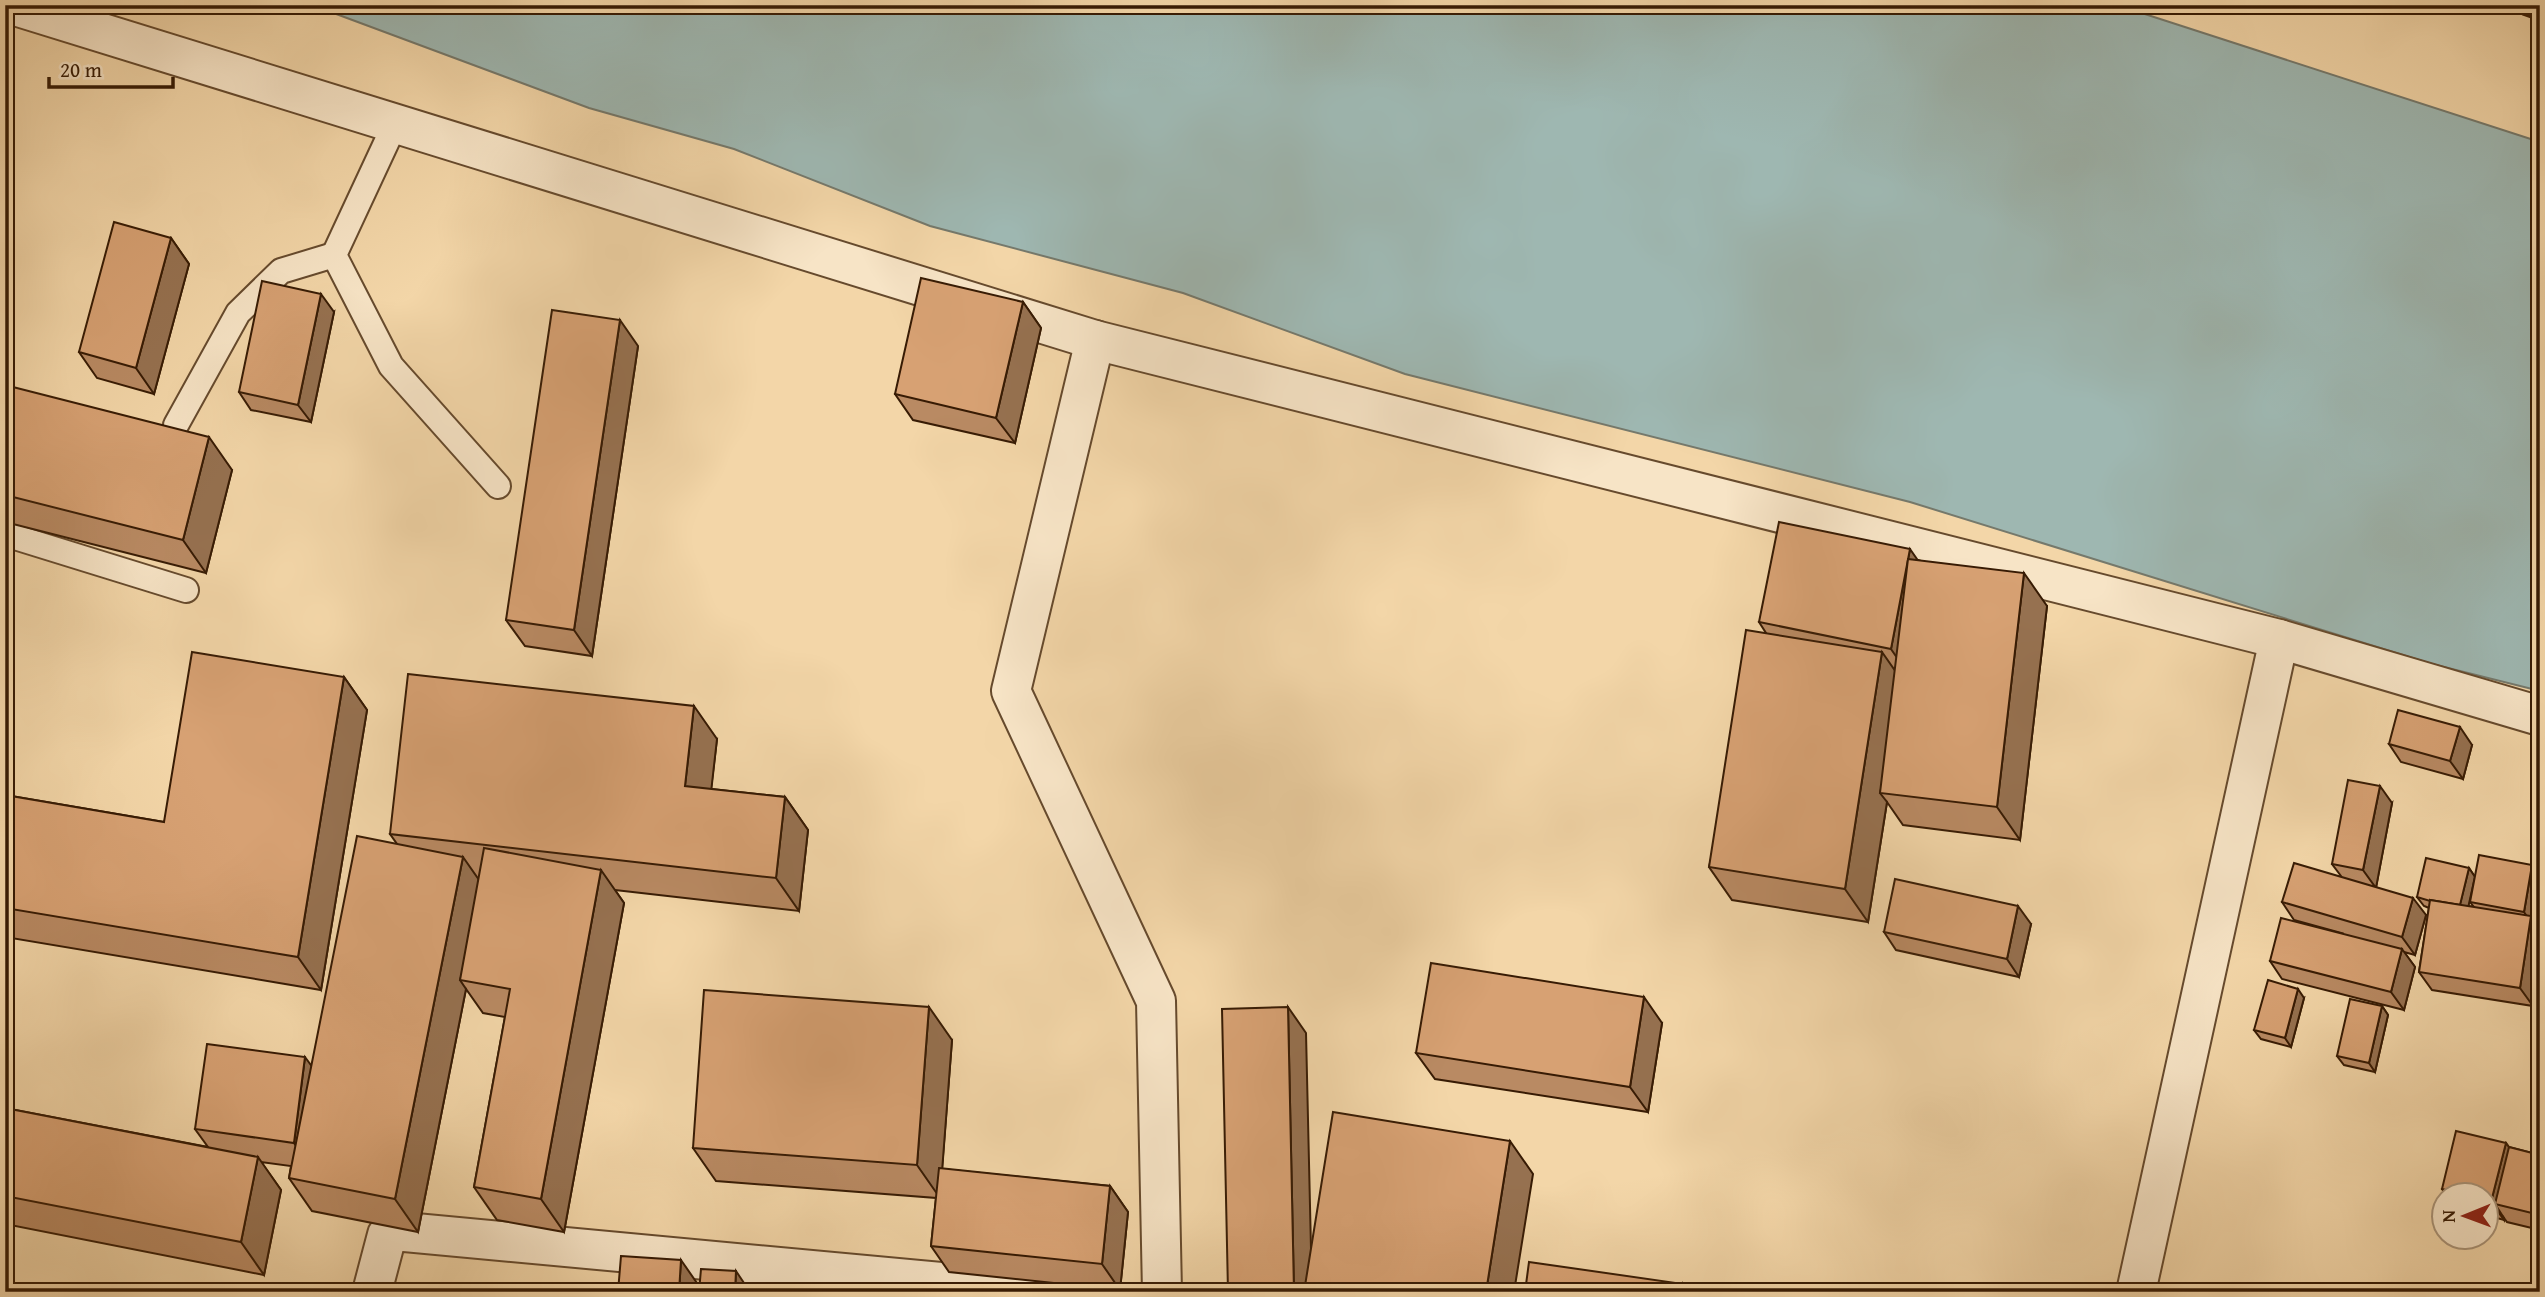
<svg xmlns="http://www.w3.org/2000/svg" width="2545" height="1297" viewBox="0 0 2545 1297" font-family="'Gentium Book Plus',serif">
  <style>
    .water { fill: #9eb7b1; stroke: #75796c; stroke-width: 2 }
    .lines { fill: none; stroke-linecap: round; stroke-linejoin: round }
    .service-casing { stroke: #664a2d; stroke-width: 28 }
    .minor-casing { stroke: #664a2d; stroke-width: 42 }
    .tertiary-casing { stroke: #664a2d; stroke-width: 42 }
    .service { stroke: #f7e4c6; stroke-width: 24 }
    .minor { stroke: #f7e4c6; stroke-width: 38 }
    .tertiary { stroke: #f7e4c6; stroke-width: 38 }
    .rail { stroke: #371b04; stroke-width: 5; stroke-dasharray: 12 12; stroke-linecap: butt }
    .wall { fill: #b98a63; stroke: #371b04; stroke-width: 2; fill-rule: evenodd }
    .shaded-wall { fill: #967150; stroke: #371b04; stroke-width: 2 }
    .building { fill: #d7a173; stroke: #371b04; stroke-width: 2 }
  </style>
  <rect width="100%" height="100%" fill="#f3d6a8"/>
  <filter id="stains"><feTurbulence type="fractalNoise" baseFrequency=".00286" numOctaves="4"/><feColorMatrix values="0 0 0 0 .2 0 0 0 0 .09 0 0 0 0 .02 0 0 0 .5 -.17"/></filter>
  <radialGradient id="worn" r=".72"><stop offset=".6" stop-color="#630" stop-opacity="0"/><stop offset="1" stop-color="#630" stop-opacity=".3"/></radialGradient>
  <path class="water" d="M 312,5 L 2117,5 L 2540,142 L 2540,691 L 2432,664 L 1910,502 L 1405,374 L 1183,293 L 930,226 L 734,149 L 589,108 Z"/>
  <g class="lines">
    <defs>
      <g id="service">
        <path d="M 395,124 L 334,255 L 391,366 L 498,486"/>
        <path d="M 176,425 L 238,313 L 281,271 L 334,255"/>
        <path d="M 5,534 L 186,590"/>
      </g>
      <g id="minor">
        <path d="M 12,5 L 1095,340 L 2279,639 L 2540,716"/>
        <path d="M 372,1292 L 387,1235 L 394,1231 L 1048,1292"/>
        <path d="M 2136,1292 L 2279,639"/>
      </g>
      <path id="tertiary" d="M 1095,340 L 1011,691 L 1156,1001 L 1162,1292"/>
    </defs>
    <use href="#service" class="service-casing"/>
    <use href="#minor" class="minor-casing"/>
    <use href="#tertiary" class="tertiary-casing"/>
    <use href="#service" class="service"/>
    <use href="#minor" class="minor"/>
    <use href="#tertiary" class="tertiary"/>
    <path class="rail" d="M 2500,5 L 2540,19"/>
  </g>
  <g class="wall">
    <path d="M 171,238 L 189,264 L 154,394 L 97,378 L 79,352 Z"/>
    <path d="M 1023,302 L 1041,328 L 1015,443 L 913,420 L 895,394 Z"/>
    <path d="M 334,312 L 311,422 L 251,410 L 239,392 Z"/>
    <path d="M 638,346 L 592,656 L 525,646 L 506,620 Z"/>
    <path d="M 5,385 L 232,470 L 206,573 L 5,522 Z"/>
    <path d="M 1918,560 L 2047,606 L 2020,840 L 1903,825 L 1887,802 L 1868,922 L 1732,900 L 1709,867 L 1766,633 L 1759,622 Z"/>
    <path d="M 344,677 L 367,710 L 321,990 L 5,937 L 5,795 L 164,822 Z"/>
    <path d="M 717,739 L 711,789 L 785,797 L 808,830 L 799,911 L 615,890 L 624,903 L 564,1232 L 497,1220 L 474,1187 L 505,1017 L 483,1013 L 466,989 L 418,1232 L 312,1211 L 289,1178 L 291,1166 L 261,1162 L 281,1190 L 264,1275 L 5,1224 L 5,1108 L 208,1147 L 195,1129 L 311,1066 L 397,844 L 390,834 Z"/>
    <path d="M 2389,744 L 2472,745 L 2463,779 L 2401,762 Z"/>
    <path d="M 2392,803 L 2376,887 L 2426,915 L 2415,955 L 2404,952 L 2415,967 L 2404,1010 L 2282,979 L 2270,961 L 2341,933 L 2294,920 L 2282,902 L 2341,876 L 2332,864 Z"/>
    <path d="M 2532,865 L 2540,875 L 2540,910 L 2537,924 L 2540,928 L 2540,960 L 2538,974 L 2540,964 L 2540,995 L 2535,989 L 2533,1006 L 2432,990 L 2419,972 L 2429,908 L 2424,906 L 2417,897 L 2469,868 L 2475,877 ZM 2474,882 L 2470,902 L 2474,907 L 2468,906 Z"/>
    <path d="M 2031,924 L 2019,977 L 1896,950 L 1884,932 Z"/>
    <path d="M 2304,998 L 2291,1047 L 2261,1039 L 2254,1030 Z"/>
    <path d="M 2382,1006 L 2388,1015 L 2375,1072 L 2344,1065 L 2337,1056 Z"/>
    <path d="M 1662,1023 L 1648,1112 L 1435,1079 L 1416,1053 Z"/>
    <path d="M 952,1040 L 942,1169 L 1110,1186 L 1128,1212 L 1120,1290 L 949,1272 L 931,1246 L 936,1198 L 716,1181 L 693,1148 Z"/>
    <path d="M 2506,1143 L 2509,1147 L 2540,1155 L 2540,1230 L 2507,1222 L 2504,1218 L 2504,1220 L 2486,1215 L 2486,1195 L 2446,1195 L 2442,1189 Z"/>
  </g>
  <g class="shaded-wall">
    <path d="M 171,238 L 189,264 L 154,394 L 136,368 Z"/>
    <path d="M 321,294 L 334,312 L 311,422 L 298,405 Z"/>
    <path d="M 1023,302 L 1041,328 L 1015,443 L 996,418 Z"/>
    <path d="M 620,320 L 638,346 L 592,656 L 574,630 Z"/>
    <path d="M 209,437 L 232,470 L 206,573 L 183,540 Z"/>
    <path d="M 1910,549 L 1928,575 L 1909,675 L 1891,649 Z"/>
    <path d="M 2024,573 L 2047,606 L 2020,840 L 1997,807 Z"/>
    <path d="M 1882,652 L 1905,685 L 1880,793 L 1887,802 L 1868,922 L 1845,889 Z"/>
    <path d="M 344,677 L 367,710 L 321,990 L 298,957 Z"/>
    <path d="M 694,706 L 717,739 L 708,819 L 685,786 Z"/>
    <path d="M 2460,727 L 2472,745 L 2463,779 L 2450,761 Z"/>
    <path d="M 2380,786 L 2392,803 L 2376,888 L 2363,870 Z"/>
    <path d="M 785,797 L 808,830 L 799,911 L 776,878 Z"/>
    <path d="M 463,857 L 486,890 L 460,980 L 466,989 L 418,1232 L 395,1199 Z"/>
    <path d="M 2532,865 L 2540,875 L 2540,910 L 2537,924 L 2540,928 L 2540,960 L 2533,1006 L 2520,988 L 2530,921 L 2524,912 Z"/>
    <path d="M 2469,868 L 2475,877 L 2466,917 L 2459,908 Z"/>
    <path d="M 601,870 L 624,903 L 564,1232 L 541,1199 Z"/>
    <path d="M 2413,898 L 2426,915 L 2415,955 L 2402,937 Z"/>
    <path d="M 2018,906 L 2031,924 L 2019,977 L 2007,959 Z"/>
    <path d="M 2402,949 L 2415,967 L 2404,1010 L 2391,992 Z"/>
    <path d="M 5,957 L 12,966 L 5,1025 Z"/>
    <path d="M 2298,989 L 2304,998 L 2291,1047 L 2285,1038 Z"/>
    <path d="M 1644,997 L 1662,1023 L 1648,1112 L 1630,1087 Z"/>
    <path d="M 2382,1006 L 2388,1015 L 2375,1072 L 2369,1063 Z"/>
    <path d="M 929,1007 L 952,1040 L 940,1198 L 917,1165 Z"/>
    <path d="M 1288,1007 L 1306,1033 L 1312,1292 L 1294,1292 Z"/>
    <path d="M 305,1057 L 324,1083 L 312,1169 L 294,1143 Z"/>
    <path d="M 1510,1141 L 1533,1174 L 1514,1292 L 1486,1292 Z"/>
    <path d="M 2506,1143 L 2518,1160 L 2495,1204 L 2504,1218 L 2504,1220 L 2491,1202 Z"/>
    <path d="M 258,1157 L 281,1190 L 264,1275 L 241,1242 Z"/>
    <path d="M 1110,1186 L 1128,1212 L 1120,1290 L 1102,1264 Z"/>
    <path d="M 5,1226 L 10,1233 L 5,1264 Z"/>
    <path d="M 681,1260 L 699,1286 L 698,1292 L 679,1292 Z"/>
    <path d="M 736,1271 L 748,1289 L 748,1292 L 735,1292 Z"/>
    <path d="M 1683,1284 L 1688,1292 L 1682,1292 Z"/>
  </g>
  <g class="building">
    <path d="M 114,222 L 171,238 L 136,368 L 79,352 Z"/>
    <path d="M 921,278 L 1023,302 L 996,418 L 895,394 Z"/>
    <path d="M 262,281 L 321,294 L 298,405 L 239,392 Z"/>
    <path d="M 552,310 L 620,320 L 574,630 L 506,620 Z"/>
    <path d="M 5,385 L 209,437 L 183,540 L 5,495 Z"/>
    <path d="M 1779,522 L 1910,549 L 1891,649 L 1759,622 Z"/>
    <path d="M 1908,559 L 2024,573 L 1997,807 L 1880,793 Z"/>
    <path d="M 1746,630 L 1882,652 L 1845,889 L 1709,867 Z"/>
    <path d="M 192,652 L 344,677 L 298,957 L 5,908 L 5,795 L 164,822 Z"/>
    <path d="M 408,674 L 694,706 L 685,786 L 785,797 L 776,878 L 390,834 Z"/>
    <path d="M 2398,710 L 2460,727 L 2450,761 L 2389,744 Z"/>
    <path d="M 2348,780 L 2380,786 L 2363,870 L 2332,864 Z"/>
    <path d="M 357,836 L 463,857 L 395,1199 L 289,1178 Z"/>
    <path d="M 484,848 L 601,870 L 541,1199 L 474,1187 L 510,989 L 460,980 Z"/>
    <path d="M 2479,855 L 2532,865 L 2524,912 L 2470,902 Z"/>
    <path d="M 2426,858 L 2469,868 L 2460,905 L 2430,900 L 2430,901 L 2417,897 Z"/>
    <path d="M 2294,863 L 2413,898 L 2402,937 L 2282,902 Z"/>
    <path d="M 1895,879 L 2018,906 L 2007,959 L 1884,932 Z"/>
    <path d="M 2430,900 L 2531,916 L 2520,988 L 2419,972 Z"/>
    <path d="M 2281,918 L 2402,949 L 2391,992 L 2270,961 Z"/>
    <path d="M 1431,963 L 1644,997 L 1630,1087 L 1416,1053 Z"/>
    <path d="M 2540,964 L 2540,989 L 2535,987 Z"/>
    <path d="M 2268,980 L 2298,989 L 2285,1038 L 2254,1030 Z"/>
    <path d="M 704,990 L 929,1007 L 917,1165 L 693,1148 Z"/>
    <path d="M 2350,999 L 2382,1006 L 2369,1063 L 2337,1056 Z"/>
    <path d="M 1288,1007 L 1294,1292 L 1228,1292 L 1222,1009 Z"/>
    <path d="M 207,1044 L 305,1057 L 294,1143 L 195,1129 Z"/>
    <path d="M 5,1108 L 258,1157 L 241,1242 L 5,1196 Z"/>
    <path d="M 1333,1112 L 1510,1141 L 1486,1292 L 1304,1292 Z"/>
    <path d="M 2456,1131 L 2506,1143 L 2491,1202 L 2486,1200 L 2486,1195 L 2467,1195 L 2442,1189 Z"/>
    <path d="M 2509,1147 L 2540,1155 L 2540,1215 L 2495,1204 Z"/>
    <path d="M 939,1168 L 1110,1186 L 1102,1264 L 931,1246 Z"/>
    <path d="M 621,1256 L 681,1260 L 679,1292 L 618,1292 Z"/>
    <path d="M 1529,1262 L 1683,1284 L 1682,1292 L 1525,1292 Z"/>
    <path d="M 701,1269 L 736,1271 L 735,1292 L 699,1292 Z"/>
    <path d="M 851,1285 L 983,1292 L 851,1292 Z"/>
  </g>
  <rect width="2545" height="1297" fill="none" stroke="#f3d6a8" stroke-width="28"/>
  <rect x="7" y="7" width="2531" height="1283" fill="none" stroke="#371b04" stroke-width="3.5"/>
  <rect x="14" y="14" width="2517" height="1269" fill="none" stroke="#371b04" stroke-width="2"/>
  <g transform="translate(2465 1216) rotate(269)"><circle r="33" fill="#f7e4c6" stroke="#aa9478" stroke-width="2"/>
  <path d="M0-5L12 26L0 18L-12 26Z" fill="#8f2418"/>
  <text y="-10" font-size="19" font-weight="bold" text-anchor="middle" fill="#371b04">N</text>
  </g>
  <path d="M49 77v10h124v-10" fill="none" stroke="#371b04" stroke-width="3.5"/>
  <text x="60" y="77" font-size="21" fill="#371b04" stroke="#f7e4c6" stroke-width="5" paint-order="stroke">20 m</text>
  <rect width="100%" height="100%" filter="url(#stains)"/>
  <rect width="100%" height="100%" fill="url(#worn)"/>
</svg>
